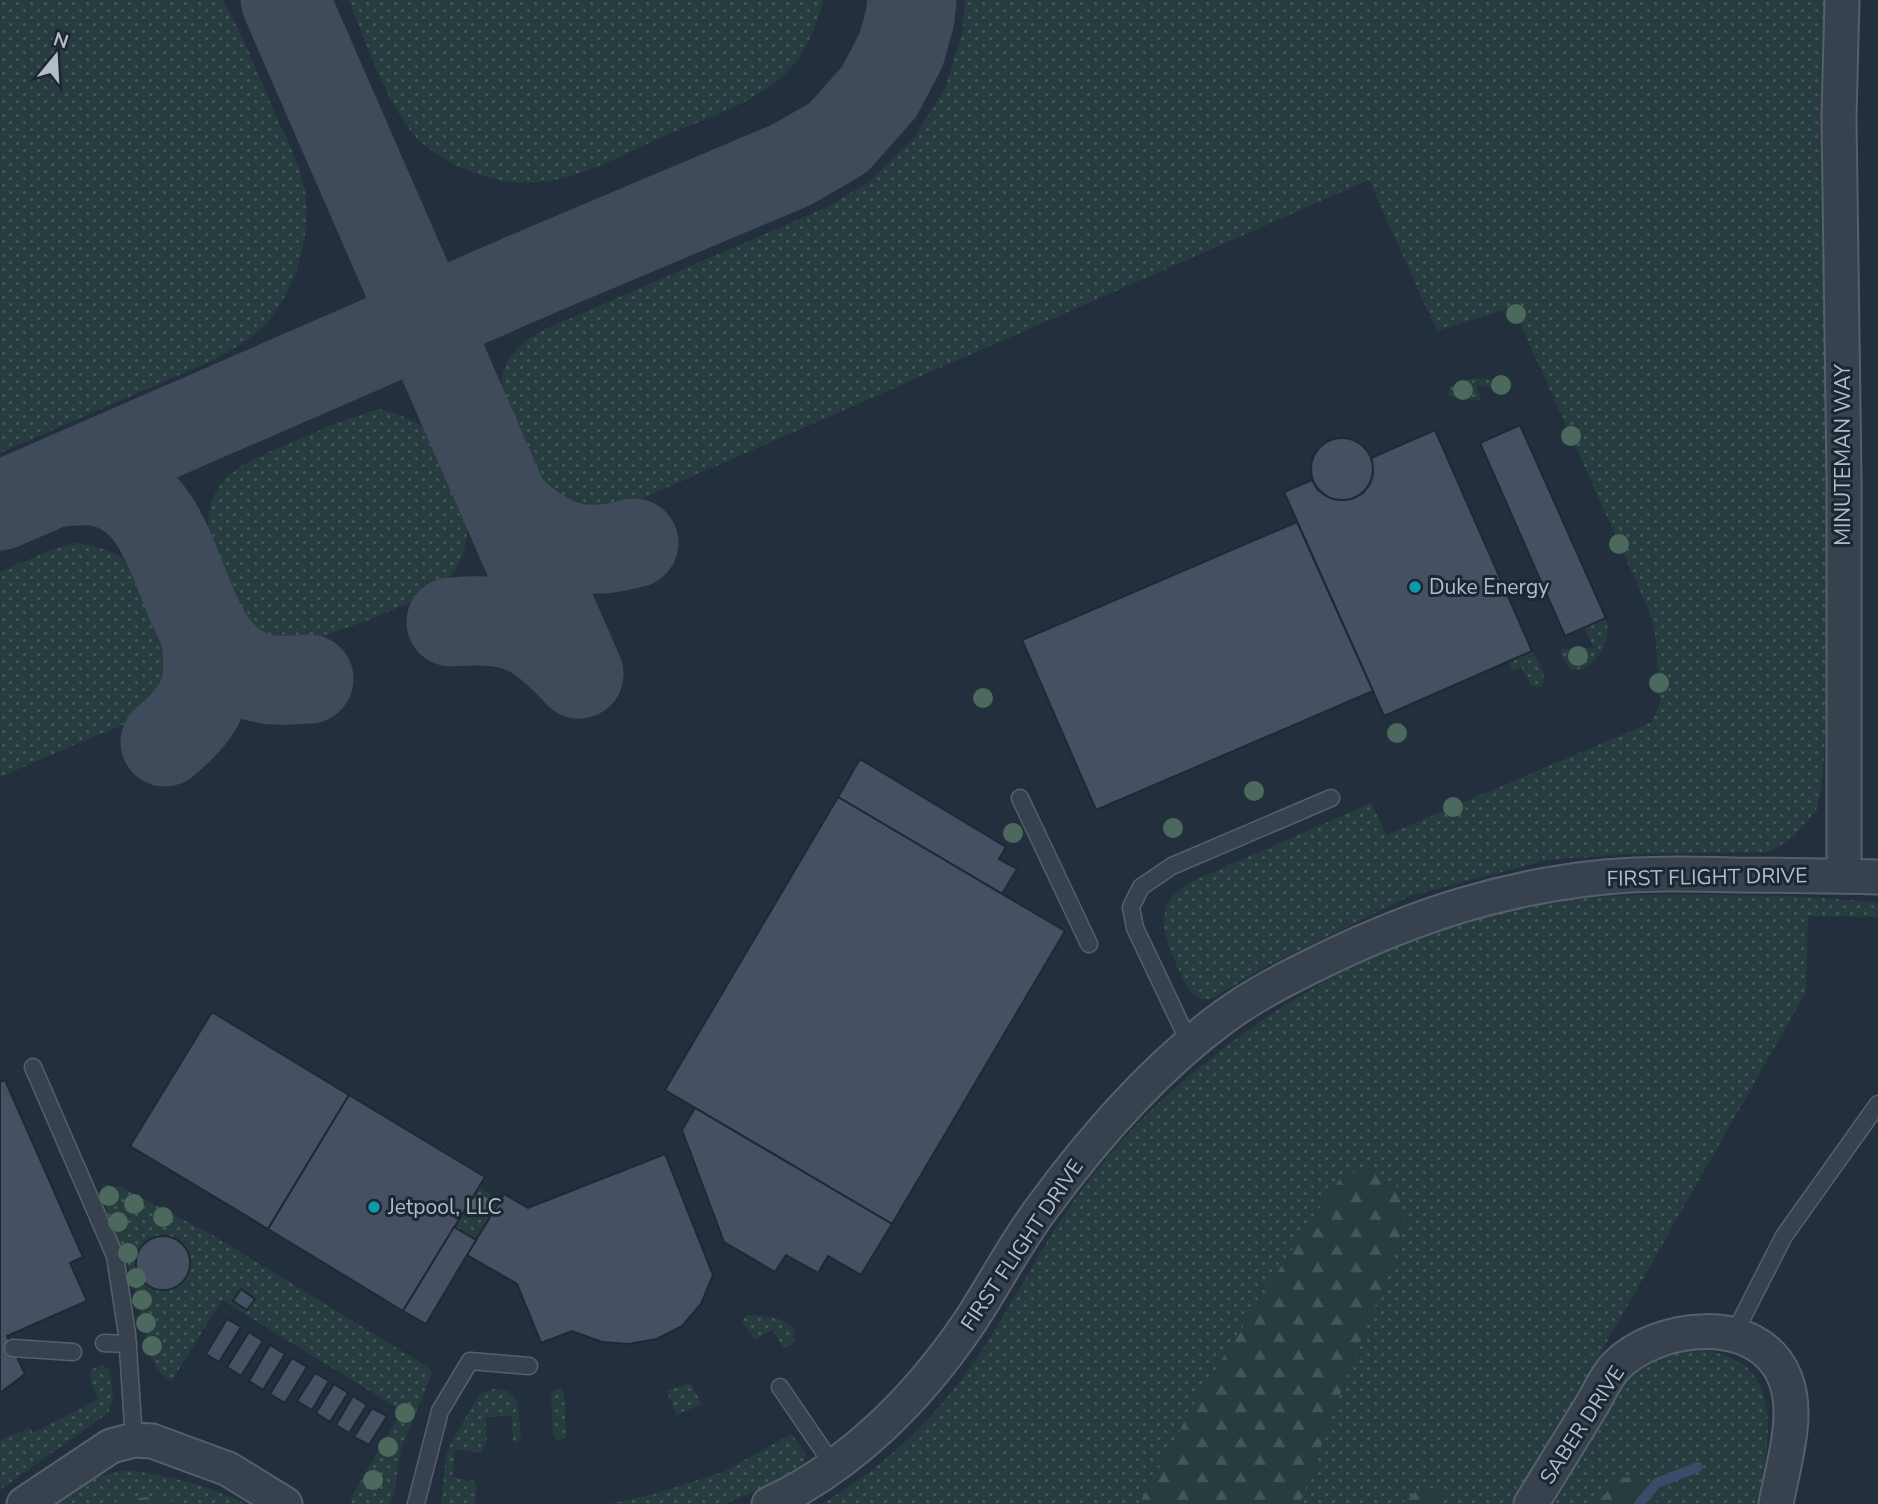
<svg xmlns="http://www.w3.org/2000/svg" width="1878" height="1504" viewBox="0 0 1878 1504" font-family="'Nunito Sans',sans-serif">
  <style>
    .grass { fill: url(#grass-dots) }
    .forest { fill: url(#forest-firs) }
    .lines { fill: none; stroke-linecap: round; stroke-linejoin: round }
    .stream { stroke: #394c67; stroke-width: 10 }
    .taxiway { stroke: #3f4a5a; stroke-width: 89 }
    .building { fill: #455162; stroke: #1f2835; stroke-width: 2 }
    .lane-casing { stroke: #565f6c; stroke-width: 19 }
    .street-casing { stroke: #565f6c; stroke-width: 37 }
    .lane { stroke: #38414e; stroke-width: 16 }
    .street { stroke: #38414e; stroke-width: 33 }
    .tree { fill: #4b6a5d }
    .culture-dot { fill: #0f9aa8; stroke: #1d2633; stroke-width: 2.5 }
    .labels { text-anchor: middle; stroke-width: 6; stroke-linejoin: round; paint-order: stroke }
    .street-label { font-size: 21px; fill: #b4bcc9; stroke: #1d2633 }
    .poi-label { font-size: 21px; fill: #b4bcc9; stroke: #1d2633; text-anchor: start }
  </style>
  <defs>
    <pattern id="grass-dots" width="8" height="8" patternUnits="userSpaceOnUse" patternTransform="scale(1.75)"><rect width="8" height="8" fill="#263c3f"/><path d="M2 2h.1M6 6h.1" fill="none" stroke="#435659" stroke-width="1.8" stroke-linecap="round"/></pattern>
    <pattern id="forest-firs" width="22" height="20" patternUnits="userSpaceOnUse" patternTransform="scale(1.75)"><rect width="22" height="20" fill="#263c3f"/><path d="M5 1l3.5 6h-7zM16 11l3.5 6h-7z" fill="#435659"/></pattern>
  </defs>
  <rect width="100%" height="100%" fill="#242f3e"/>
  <g class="grass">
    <path d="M 0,0 L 222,0 C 242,32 255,67 270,102 C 280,126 293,150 301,175 C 317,223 298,285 268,322 C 254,338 234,348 216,359 L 0,453 Z"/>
    <path d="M 349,0 L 823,0 C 816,29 804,58 781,78 C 748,106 701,120 662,137 C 623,154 581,179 538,182 C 500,186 458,170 428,148 C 391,121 367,43 349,0 Z"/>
    <path d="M 965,0 L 1827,0 L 1826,721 L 1822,785 L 1816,811 L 1794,837 L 1769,852 L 1630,854 L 1548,860 L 1474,879 L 1410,896 L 1269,965 L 1211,999 C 1205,999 1200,1000 1195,996 C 1185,988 1169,949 1166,936 C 1163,927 1164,916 1166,908 C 1170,896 1178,890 1188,883 L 1371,803 L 1387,835 L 1652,722 L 1660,703 L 1655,630 L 1648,608 L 1513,307 L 1437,331 L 1369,180 L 618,509 C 598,511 578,513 561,502 C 529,481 493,411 503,374 C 508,352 523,342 541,331 L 827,207 L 869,182 L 913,139 L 945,89 L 962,34 Z"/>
    <path d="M 1474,378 L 1506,381 L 1510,387 L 1505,390 L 1476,385 L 1482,401 L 1450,396 L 1448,393 L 1450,387 Z"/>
    <path d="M 379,409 C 396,414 414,418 426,431 C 459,464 481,524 457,567 C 453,573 445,583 440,587 C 421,601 313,644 291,642 C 284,642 273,637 266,634 C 243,623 232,599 221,577 C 213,562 208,544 208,526 C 208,473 253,459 295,441 C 323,429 350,417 379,409 Z"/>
    <path d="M 75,543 C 113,548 142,563 157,601 C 164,619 175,644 172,663 C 170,687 147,710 128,722 C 116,729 102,733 89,739 C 59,751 30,764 0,777 L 0,572 L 51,550 Z"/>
    <path d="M 1606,618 C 1612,640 1597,671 1571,670 L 1561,654 L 1561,649 L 1594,648 L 1584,627 Z"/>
    <path d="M 1532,651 C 1538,662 1549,676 1541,687 L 1532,686 L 1521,667 L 1511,671 L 1509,661 Z"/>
    <path d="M 1677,894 L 1809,897 L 1878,902 L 1878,917 L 1808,916 L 1806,992 L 1551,1440 L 1511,1504 L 822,1504 C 885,1467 941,1413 981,1352 C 1015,1300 1043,1243 1080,1192 C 1175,1061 1353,942 1512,909 C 1566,897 1622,895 1677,894 Z"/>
    <path d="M 102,1184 L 123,1188 L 214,1236 L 428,1367 L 432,1373 L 401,1449 L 394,1495 L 390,1504 L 352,1504 L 350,1499 L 402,1411 L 222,1300 L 171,1382 L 157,1369 L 151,1355 L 132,1278 L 107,1211 Z"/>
    <path d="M 478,1187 L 500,1200 L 476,1240 L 454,1227 Z"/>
    <path d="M 746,1315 C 764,1315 806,1318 792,1345 L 784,1348 L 772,1330 L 755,1340 L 742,1322 Z"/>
    <path d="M 1678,1349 C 1788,1348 1772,1426 1758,1504 L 1657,1504 L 1642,1476 L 1619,1478 L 1596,1504 L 1549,1504 L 1623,1380 L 1642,1364 Z"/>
    <path d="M 103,1365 L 110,1371 L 113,1398 L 108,1413 L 0,1490 L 0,1440 L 30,1428 L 33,1433 L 98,1399 C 95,1389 86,1379 92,1369 Z"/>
    <path d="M 690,1383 L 702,1404 L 676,1415 L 667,1391 Z"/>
    <path d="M 560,1388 L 564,1393 L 566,1434 L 565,1438 L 560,1440 L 553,1435 L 551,1395 L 554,1390 Z"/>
    <path d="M 493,1389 L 508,1391 L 518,1402 L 521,1440 L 517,1443 L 513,1441 L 512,1416 L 486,1417 C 485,1428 490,1444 481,1453 L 455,1449 L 452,1477 L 474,1481 L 477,1485 L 475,1504 L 441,1504 L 446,1457 L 450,1444 L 479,1395 Z"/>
    <path d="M 791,1434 L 806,1453 L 804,1464 L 764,1487 L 725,1504 L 609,1504 L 655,1494 L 723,1472 Z"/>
    <path d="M 125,1470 C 168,1475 208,1485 246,1504 L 58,1504 L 94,1478 Z"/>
  </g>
  <g class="forest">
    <path d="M 1368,1167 L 1396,1185 L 1405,1220 L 1385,1282 L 1347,1375 L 1302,1498 L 1298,1504 L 1139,1504 L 1201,1392 L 1309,1223 L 1341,1177 Z"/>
    <path d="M 1642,1476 L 1657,1504 L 1596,1504 L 1619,1478 Z"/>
    <path d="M 1423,1485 L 1441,1493 L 1439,1504 L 1401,1504 Z"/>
    <path d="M 145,1497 L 183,1503 L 186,1504 L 106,1504 Z"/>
  </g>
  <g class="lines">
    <path class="stream" d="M 1639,1504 L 1657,1483 L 1698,1467"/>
    <g class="taxiway">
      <path d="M 285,0 L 579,674"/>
      <path d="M 53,483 C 69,481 85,479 101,482 C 197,503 168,666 271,680 C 284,681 296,680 309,679"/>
      <path d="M 505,505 C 547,545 576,559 634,543"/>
      <path d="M 0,506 L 535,273 L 791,165 L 838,138 L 879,92 L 901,50 L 910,18 L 912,0"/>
      <path d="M 451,622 C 514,617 536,627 579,674"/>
      <path d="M 165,742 C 206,707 213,686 205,632"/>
    </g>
  </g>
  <g class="building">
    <path d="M 1520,425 L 1606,618 L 1565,636 L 1480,443 Z"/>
    <path d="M 1435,430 L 1532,651 L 1384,716 L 1284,492 L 1312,480 L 1318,490 L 1327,496 L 1343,500 L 1354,498 L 1363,493 L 1370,484 L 1373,474 L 1371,458 Z"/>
    <circle cx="1342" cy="469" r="31"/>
    <path d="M 1297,522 L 1373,691 L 1096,810 L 1022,640 Z"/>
    <path d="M 860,759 L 1006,847 L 999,859 L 1017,869 L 1002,894 L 838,797 Z"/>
    <path d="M 838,797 L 1065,931 L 892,1224 L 665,1090 Z"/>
    <path d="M 212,1012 L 349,1095 L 268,1229 L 130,1146 Z"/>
    <path d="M 5,1080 L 83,1257 L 70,1263 L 87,1301 L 7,1336 L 25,1374 L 0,1393 L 0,1082 Z"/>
    <path d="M 349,1095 L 485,1177 L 403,1311 L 268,1229 Z"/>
    <path d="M 695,1108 L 892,1224 L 861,1275 L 828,1256 L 818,1273 L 786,1255 L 775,1272 L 724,1242 L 682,1130 Z"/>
    <path d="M 665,1154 L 713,1275 L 701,1304 L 682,1326 L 657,1339 L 628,1344 L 602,1342 L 572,1331 L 541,1343 L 517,1284 L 467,1255 L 504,1194 L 528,1208 Z"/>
    <path d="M 454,1227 L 476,1240 L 426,1324 L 403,1311 Z"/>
    <circle cx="163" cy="1263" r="27"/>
    <path d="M 241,1289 L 255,1299 L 247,1310 L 233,1301 Z"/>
    <path d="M 227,1319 L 241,1327 L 219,1362 L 206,1354 Z"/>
    <path d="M 249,1332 L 263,1341 L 241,1376 L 227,1367 Z"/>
    <path d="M 270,1345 L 285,1354 L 263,1390 L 249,1381 Z"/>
    <path d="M 292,1358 L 307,1367 L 285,1403 L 270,1394 Z"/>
    <path d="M 315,1373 L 329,1381 L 312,1410 L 297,1401 Z"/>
    <path d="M 334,1384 L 348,1393 L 330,1422 L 316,1413 Z"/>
    <path d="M 353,1396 L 367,1405 L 349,1433 L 336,1425 Z"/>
    <path d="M 372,1408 L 387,1416 L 369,1445 L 354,1437 Z"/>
  </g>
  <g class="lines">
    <defs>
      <g id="lane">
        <path d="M 1020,798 L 1089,944"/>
        <path d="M 1190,1044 L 1135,928 L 1131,907 L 1141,887 L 1172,866 L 1331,798"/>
        <path d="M 33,1067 L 115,1256 L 127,1334 L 134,1440"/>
        <path d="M 1734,1334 L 1784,1236 L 1878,1104"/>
        <path d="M 104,1343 L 128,1344"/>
        <path d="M 13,1348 L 73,1352"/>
        <path d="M 780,1387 L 833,1465"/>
        <path d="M 416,1504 L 440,1411 L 470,1361 L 529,1366"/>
      </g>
      <g id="street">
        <path d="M 1842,0 L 1839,117 L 1844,479 L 1844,876"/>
        <path d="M 24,1504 L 111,1446 L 134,1440 L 152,1441 L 228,1469 L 285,1504"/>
        <path d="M 769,1504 C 851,1466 919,1397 969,1323 C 994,1285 1015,1244 1042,1208 C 1094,1137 1154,1068 1225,1016 C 1257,993 1291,976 1326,959 C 1417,915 1504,887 1605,877 C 1648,873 1692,874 1735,875 C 1783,875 1830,876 1878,877"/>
        <path d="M 1531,1504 C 1551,1472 1570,1440 1590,1408 C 1598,1395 1605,1378 1615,1367 C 1656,1324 1759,1312 1785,1378 C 1800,1415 1783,1465 1776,1504"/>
      </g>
    </defs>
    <use href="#lane" class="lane-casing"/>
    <use href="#street" class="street-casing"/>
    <use href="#lane" class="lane"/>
    <use href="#street" class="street"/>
  </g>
  <g class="tree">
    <circle cx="1516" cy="314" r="10"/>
    <circle cx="1501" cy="385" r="10"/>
    <circle cx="1463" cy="390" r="10"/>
    <circle cx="1571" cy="436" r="10"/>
    <circle cx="1619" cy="544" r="10"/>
    <circle cx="1578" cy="656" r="10"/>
    <circle cx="1659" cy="683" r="10"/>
    <circle cx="983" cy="698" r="10"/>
    <circle cx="1397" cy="733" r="10"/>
    <circle cx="1254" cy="791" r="10"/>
    <circle cx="1453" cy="807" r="10"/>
    <circle cx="1173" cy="828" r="10"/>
    <circle cx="1013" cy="833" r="10"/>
    <circle cx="109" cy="1196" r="10"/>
    <circle cx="134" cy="1204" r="10"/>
    <circle cx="481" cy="1206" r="10"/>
    <circle cx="163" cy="1217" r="10"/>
    <circle cx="118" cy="1222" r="10"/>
    <circle cx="128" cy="1253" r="10"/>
    <circle cx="136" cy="1278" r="10"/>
    <circle cx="142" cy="1300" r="10"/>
    <circle cx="146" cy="1323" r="10"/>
    <circle cx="152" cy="1346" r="10"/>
    <circle cx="405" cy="1413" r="10"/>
    <circle cx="388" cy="1447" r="10"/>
    <circle cx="373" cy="1480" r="10"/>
  </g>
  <g class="culture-dot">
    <circle cx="1415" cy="587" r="7"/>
    <circle cx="374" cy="1207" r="7"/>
  </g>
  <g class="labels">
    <g class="street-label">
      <text transform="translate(1843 455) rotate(-90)" y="7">MINUTEMAN WAY</text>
      <text transform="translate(1707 877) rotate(-1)" y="7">FIRST FLIGHT DRIVE</text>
      <text transform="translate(1022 1245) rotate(-56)" y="7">FIRST FLIGHT DRIVE</text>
      <text transform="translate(1582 1425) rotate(-57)" y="7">SABER DRIVE</text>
    </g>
    <g class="poi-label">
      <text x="1429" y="594">Duke Energy</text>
      <text x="388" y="1214">Jetpool, LLC</text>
    </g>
  </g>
  <g transform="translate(56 56) rotate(18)" stroke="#1d2633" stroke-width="5" paint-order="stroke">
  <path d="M0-5L12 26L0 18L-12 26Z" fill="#b4bcc9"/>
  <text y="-10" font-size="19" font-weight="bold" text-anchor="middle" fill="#b4bcc9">N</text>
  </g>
</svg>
